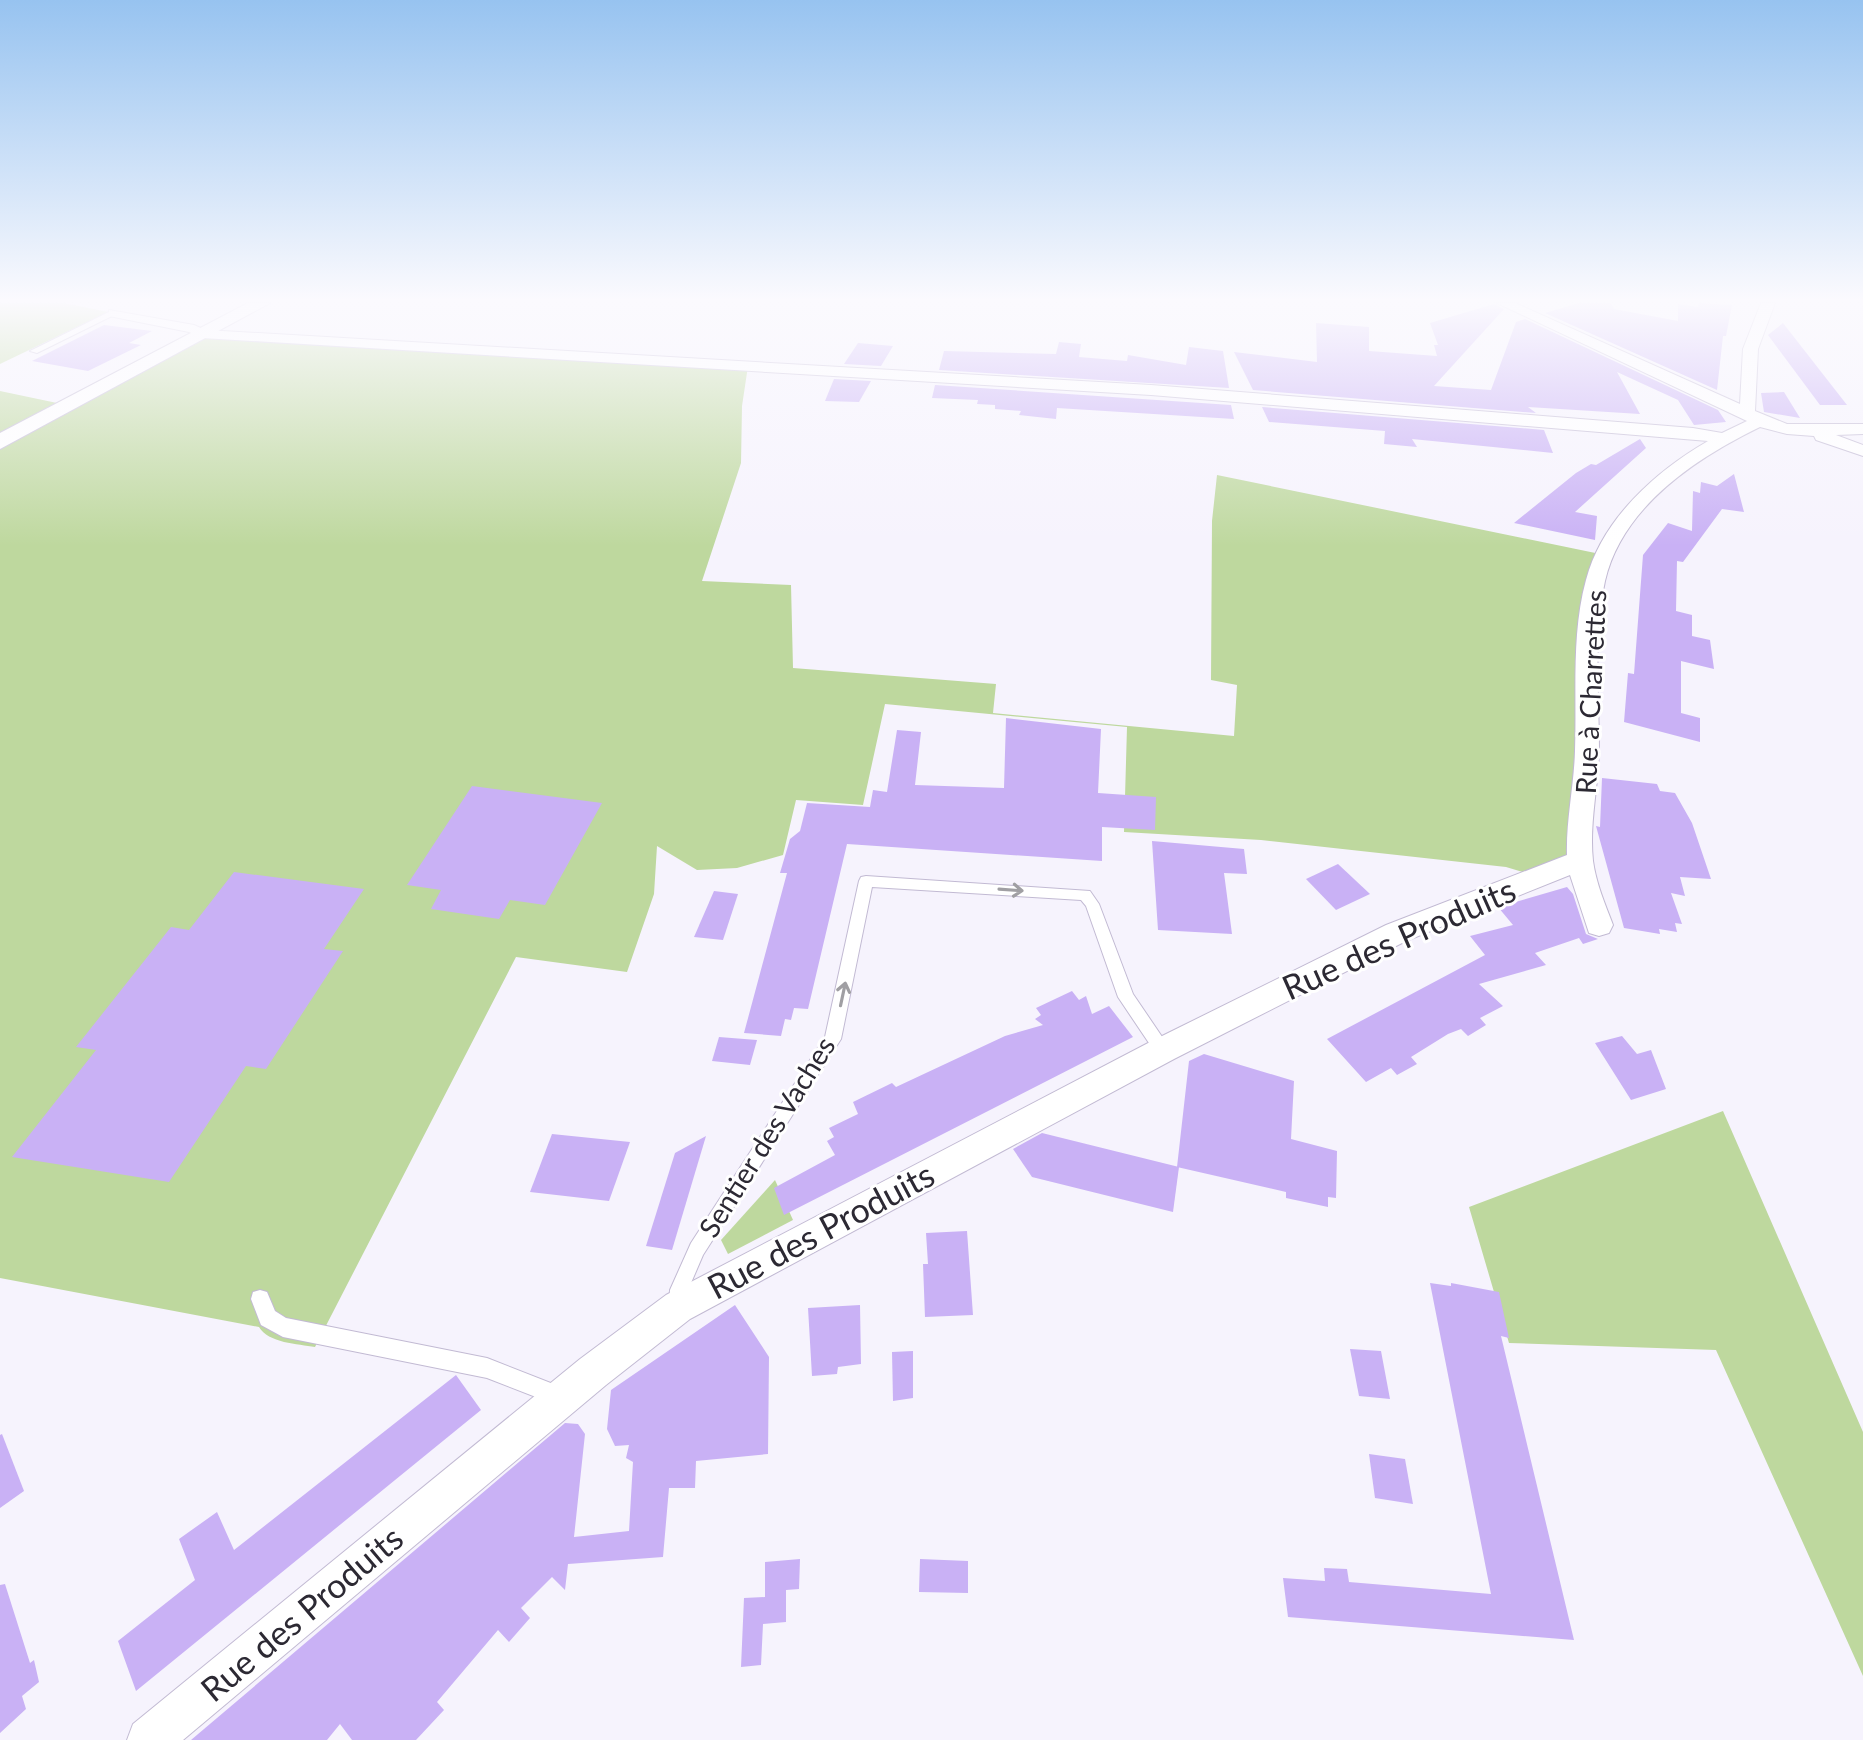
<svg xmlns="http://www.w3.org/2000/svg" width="1863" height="1740" viewBox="0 0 1863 1740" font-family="Lato,sans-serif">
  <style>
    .green { fill: #bed89e }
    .building { fill: #c9b1f5 }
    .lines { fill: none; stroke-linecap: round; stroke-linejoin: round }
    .service-casing { stroke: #c2bad3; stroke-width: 2 }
    .minor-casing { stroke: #c2bad3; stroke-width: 2 }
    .tertiary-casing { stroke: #c2bad3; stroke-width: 2 }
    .service { fill: #fff; fill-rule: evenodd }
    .minor { fill: #fff; fill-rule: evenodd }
    .tertiary { fill: #fff; fill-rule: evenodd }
    .oneway { stroke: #a09fa3 }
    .labels { text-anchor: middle; stroke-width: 6; stroke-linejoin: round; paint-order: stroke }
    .street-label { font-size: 28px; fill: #2c2933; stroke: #fff }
    .near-street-label { font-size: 34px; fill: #2c2933; stroke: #fff }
  </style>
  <rect width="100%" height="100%" fill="#f6f3fd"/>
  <g class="green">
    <path d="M 0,303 L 64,303 L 108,312 L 0,364 Z"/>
    <path d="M 202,334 L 748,366 L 742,406 L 741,463 L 702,581 L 791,585 L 793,668 L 996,684 L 993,713 L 1234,736 L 1237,685 L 1211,680 L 1212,521 L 1217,475 L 1605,555 L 1599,566 L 1580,860 L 1540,877 L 1506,867 L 1261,840 L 1124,832 L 1127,727 L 885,704 L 863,805 L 796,800 L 783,855 L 737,868 L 697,870 L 657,846 L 654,894 L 627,972 L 516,957 L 315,1347 C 298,1344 268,1343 259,1327 L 0,1278 L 0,391 L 57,403 Z"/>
    <path d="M 1723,1111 L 1863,1432 L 1863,1676 L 1716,1350 L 1509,1343 L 1469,1207 Z"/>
    <path d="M 775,1180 L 793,1220 L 728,1254 L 721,1240 Z"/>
  </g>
  <g class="building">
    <path d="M 1579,303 L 1611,303 L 1614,309 L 1678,321 L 1678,304 L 1698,307 L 1699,303 L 1732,305 L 1726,336 L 1723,336 L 1717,390 L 1545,313 Z"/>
    <path d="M 1494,304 L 1504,309 L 1434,386 L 1491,390 L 1516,322 L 1525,319 L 1718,410 L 1726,422 L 1694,425 L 1678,400 L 1617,372 L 1640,414 L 1528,407 L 1536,413 L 1253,390 L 1234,352 L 1317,362 L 1316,323 L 1369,327 L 1369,351 L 1437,356 L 1434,345 L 1438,345 L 1430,323 Z"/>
    <path d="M 1783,323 L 1847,405 L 1820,405 L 1768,335 Z"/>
    <path d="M 104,325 L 152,331 L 129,343 L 141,345 L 88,371 L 32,361 Z"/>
    <path d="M 1059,342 L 1081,344 L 1079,357 L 1127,361 L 1128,355 L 1186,365 L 1189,347 L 1223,351 L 1229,388 L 939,370 L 944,351 L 1056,354 Z"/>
    <path d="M 858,343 L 893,346 L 881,366 L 844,364 Z"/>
    <path d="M 834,379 L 871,381 L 859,402 L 825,401 Z"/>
    <path d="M 935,385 L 1231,405 L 1234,419 L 1057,408 L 1056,419 L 1019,415 L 1021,411 L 995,409 L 995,405 L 977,404 L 978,400 L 932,398 Z"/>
    <path d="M 1784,392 L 1800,418 L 1764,412 L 1761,393 Z"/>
    <path d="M 1262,407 L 1544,430 L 1553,453 L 1412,439 L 1417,447 L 1384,444 L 1385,431 L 1269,422 Z"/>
    <path d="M 1640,439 L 1646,448 L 1575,512 L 1597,516 L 1595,540 L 1514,523 L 1576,473 L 1591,464 L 1596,465 Z"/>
    <path d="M 1734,474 L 1744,512 L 1722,509 L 1683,562 L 1677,561 L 1676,611 L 1692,615 L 1692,636 L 1710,640 L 1714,669 L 1681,661 L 1681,713 L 1700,718 L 1700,742 L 1624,722 L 1628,673 L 1634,674 L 1643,555 L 1668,523 L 1692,531 L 1693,491 L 1700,493 L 1701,482 L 1717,486 Z"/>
    <path d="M 1006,718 L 1101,729 L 1098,793 L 1156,797 L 1155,830 L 1102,827 L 1102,861 L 847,844 L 808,1009 L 794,1008 L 791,1020 L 785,1019 L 781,1036 L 744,1033 L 787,873 L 780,873 L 790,839 L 800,831 L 807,803 L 870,807 L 873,790 L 887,792 L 897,730 L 921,732 L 915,785 L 1004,788 Z"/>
    <path d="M 1602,778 L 1657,784 L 1660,791 L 1675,793 L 1692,823 L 1711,879 L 1680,877 L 1685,896 L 1671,893 L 1682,924 L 1675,923 L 1677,932 L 1659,929 L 1660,934 L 1624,928 L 1596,826 L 1600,827 Z"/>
    <path d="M 472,786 L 602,803 L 545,905 L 510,900 L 499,919 L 431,909 L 441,890 L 407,885 Z"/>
    <path d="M 1152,841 L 1244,849 L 1247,874 L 1224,873 L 1232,934 L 1158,930 Z"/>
    <path d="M 1338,864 L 1370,894 L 1336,910 L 1306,879 Z"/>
    <path d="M 234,872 L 364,889 L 324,949 L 343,951 L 266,1069 L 246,1066 L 169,1182 L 12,1157 L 96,1050 L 76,1047 L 171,927 L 189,930 Z"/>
    <path d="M 1567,887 L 1573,894 L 1586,934 L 1598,939 L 1583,944 L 1579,938 L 1535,953 L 1546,965 L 1479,984 L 1503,1006 L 1480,1018 L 1486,1025 L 1468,1036 L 1461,1029 L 1448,1034 L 1411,1057 L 1417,1064 L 1397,1075 L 1391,1068 L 1366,1082 L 1327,1039 L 1485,955 L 1470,936 L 1513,925 L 1498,907 Z"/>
    <path d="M 714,891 L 738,894 L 723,940 L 694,937 Z"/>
    <path d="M 1072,991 L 1079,1000 L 1086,996 L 1092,1014 L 1109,1006 L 1133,1037 L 784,1215 L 774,1188 L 835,1155 L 827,1141 L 834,1137 L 829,1128 L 858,1114 L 853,1102 L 892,1083 L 896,1087 L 1005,1036 L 1043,1025 L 1035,1019 L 1041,1015 L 1036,1008 Z"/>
    <path d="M 1622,1036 L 1637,1054 L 1651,1050 L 1666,1089 L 1631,1100 L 1595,1043 Z"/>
    <path d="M 719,1037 L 757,1040 L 750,1065 L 712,1061 Z"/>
    <path d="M 1204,1054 L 1294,1081 L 1291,1139 L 1337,1151 L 1336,1198 L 1328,1197 L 1328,1207 L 1286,1198 L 1286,1192 L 1177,1167 L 1189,1061 Z"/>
    <path d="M 1042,1133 L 1179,1167 L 1173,1212 L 1032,1177 L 1013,1149 Z"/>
    <path d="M 552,1134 L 630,1142 L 609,1201 L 530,1192 Z"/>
    <path d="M 706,1136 L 672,1250 L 646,1246 L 675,1153 Z"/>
    <path d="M 967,1231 L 973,1315 L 925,1317 L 923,1264 L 928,1264 L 926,1233 Z"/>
    <path d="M 1430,1283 L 1451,1286 L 1451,1283 L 1499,1292 L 1509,1338 L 1501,1336 L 1574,1640 L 1288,1617 L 1283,1578 L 1325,1581 L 1324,1568 L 1347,1569 L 1349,1582 L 1491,1594 Z"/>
    <path d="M 735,1305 L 769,1357 L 768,1454 L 696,1461 L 695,1488 L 669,1488 L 663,1557 L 568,1564 L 565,1590 L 552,1577 L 521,1608 L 530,1618 L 509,1642 L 498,1630 L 437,1702 L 444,1710 L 416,1740 L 352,1740 L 340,1724 L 327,1740 L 191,1740 L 565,1423 L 578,1424 L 585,1434 L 574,1537 L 629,1531 L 633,1462 L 626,1458 L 629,1445 L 615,1446 L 607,1429 L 611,1390 Z"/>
    <path d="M 860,1305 L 861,1364 L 838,1367 L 837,1374 L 812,1376 L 808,1308 Z"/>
    <path d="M 1350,1349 L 1381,1351 L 1390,1399 L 1359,1396 Z"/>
    <path d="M 913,1351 L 913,1398 L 893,1401 L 892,1352 Z"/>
    <path d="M 456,1375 L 481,1410 L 136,1691 L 118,1641 L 195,1580 L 179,1539 L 217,1512 L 234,1550 Z"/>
    <path d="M 2,1434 L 24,1491 L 0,1508 L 0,1435 Z"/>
    <path d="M 1369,1454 L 1405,1459 L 1413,1504 L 1375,1498 Z"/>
    <path d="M 800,1559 L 799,1589 L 786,1590 L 786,1622 L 763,1624 L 761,1665 L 741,1667 L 744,1598 L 765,1597 L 765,1562 Z"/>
    <path d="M 920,1559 L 968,1561 L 968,1593 L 919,1592 Z"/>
    <path d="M 5,1584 L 30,1663 L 34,1660 L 39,1682 L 22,1696 L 26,1709 L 0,1733 L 0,1585 Z"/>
  </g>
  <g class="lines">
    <defs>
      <g id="service">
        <path d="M 111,311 L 118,313 L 37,353 L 30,351 Z"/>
        <path d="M 866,876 L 1090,891 L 1099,904 L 1133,994 L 1171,1050 L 1169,1055 L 1163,1057 L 1157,1055 L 1118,997 L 1086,906 L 1081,900 L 872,887 L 841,1039 L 703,1255 L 688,1290 L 685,1313 L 678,1315 L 671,1313 L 669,1306 L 670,1290 L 691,1243 L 825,1037 L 859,881 L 861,877 Z"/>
        <path d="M 260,1290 L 267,1292 L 275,1311 L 286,1318 L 487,1358 L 566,1389 L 569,1396 L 566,1403 L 559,1406 L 487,1378 L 283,1337 L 261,1325 L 251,1299 L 253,1292 Z"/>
      </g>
      <path id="minor" d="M 1497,303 L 1515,303 L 1740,404 L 1743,349 L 1761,303 L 1775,303 L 1758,349 L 1755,411 L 1787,424 L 1863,424 L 1863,434 L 1836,435 L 1863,445 L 1863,456 L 1816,440 L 1814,436 L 1787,434 L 1760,427 C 1696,458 1622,507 1605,581 C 1593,636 1599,696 1599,751 C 1598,788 1589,825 1593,861 C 1596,883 1605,904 1613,925 L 1609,933 L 1599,936 L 1589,933 L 1570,875 L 1406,941 L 1174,1059 L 690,1319 L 606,1385 L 183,1740 L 127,1740 L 133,1724 L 580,1359 L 666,1295 L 1152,1041 L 1386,925 L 1567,855 C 1566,820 1574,786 1575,751 C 1577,695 1571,634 1586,580 C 1602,519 1656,471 1708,441 L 1151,395 L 202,338 L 189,332 L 109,316 L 109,310 L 194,325 L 205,330 L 1151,385 L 1693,428 L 1722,433 L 1747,421 Z"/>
      <path id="tertiary" d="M 248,303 L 270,303 L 0,449 L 0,433 Z"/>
    </defs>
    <use href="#service" class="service-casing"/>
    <use href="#minor" class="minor-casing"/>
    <use href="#tertiary" class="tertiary-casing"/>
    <use href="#service" class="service"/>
    <use href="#minor" class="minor"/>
    <use href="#tertiary" class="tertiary"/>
  </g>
  <defs><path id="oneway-shaft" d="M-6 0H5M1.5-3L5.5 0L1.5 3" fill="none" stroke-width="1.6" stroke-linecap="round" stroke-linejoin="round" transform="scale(2)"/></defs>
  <g class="oneway">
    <use href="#oneway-shaft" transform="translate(1011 890) rotate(4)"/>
    <use href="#oneway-shaft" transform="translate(843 994) rotate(-78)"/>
  </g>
  <linearGradient id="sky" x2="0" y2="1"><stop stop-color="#97c3f0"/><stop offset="0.55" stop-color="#fbfafe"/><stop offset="1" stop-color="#fbfafe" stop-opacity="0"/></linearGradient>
  <rect width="1863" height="546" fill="url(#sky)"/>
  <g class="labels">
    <g class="street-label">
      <text transform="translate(1591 692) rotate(-87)" y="10">Rue à Charrettes</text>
      <text transform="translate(767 1137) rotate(-58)" y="10">Sentier des Vaches</text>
    </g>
    <g class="near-street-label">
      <text transform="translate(1399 939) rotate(-24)" y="12">Rue des Produits</text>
      <text transform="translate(821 1231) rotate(-28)" y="12">Rue des Produits</text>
      <text transform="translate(302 1614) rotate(-40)" y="12">Rue des Produits</text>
    </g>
  </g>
</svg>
